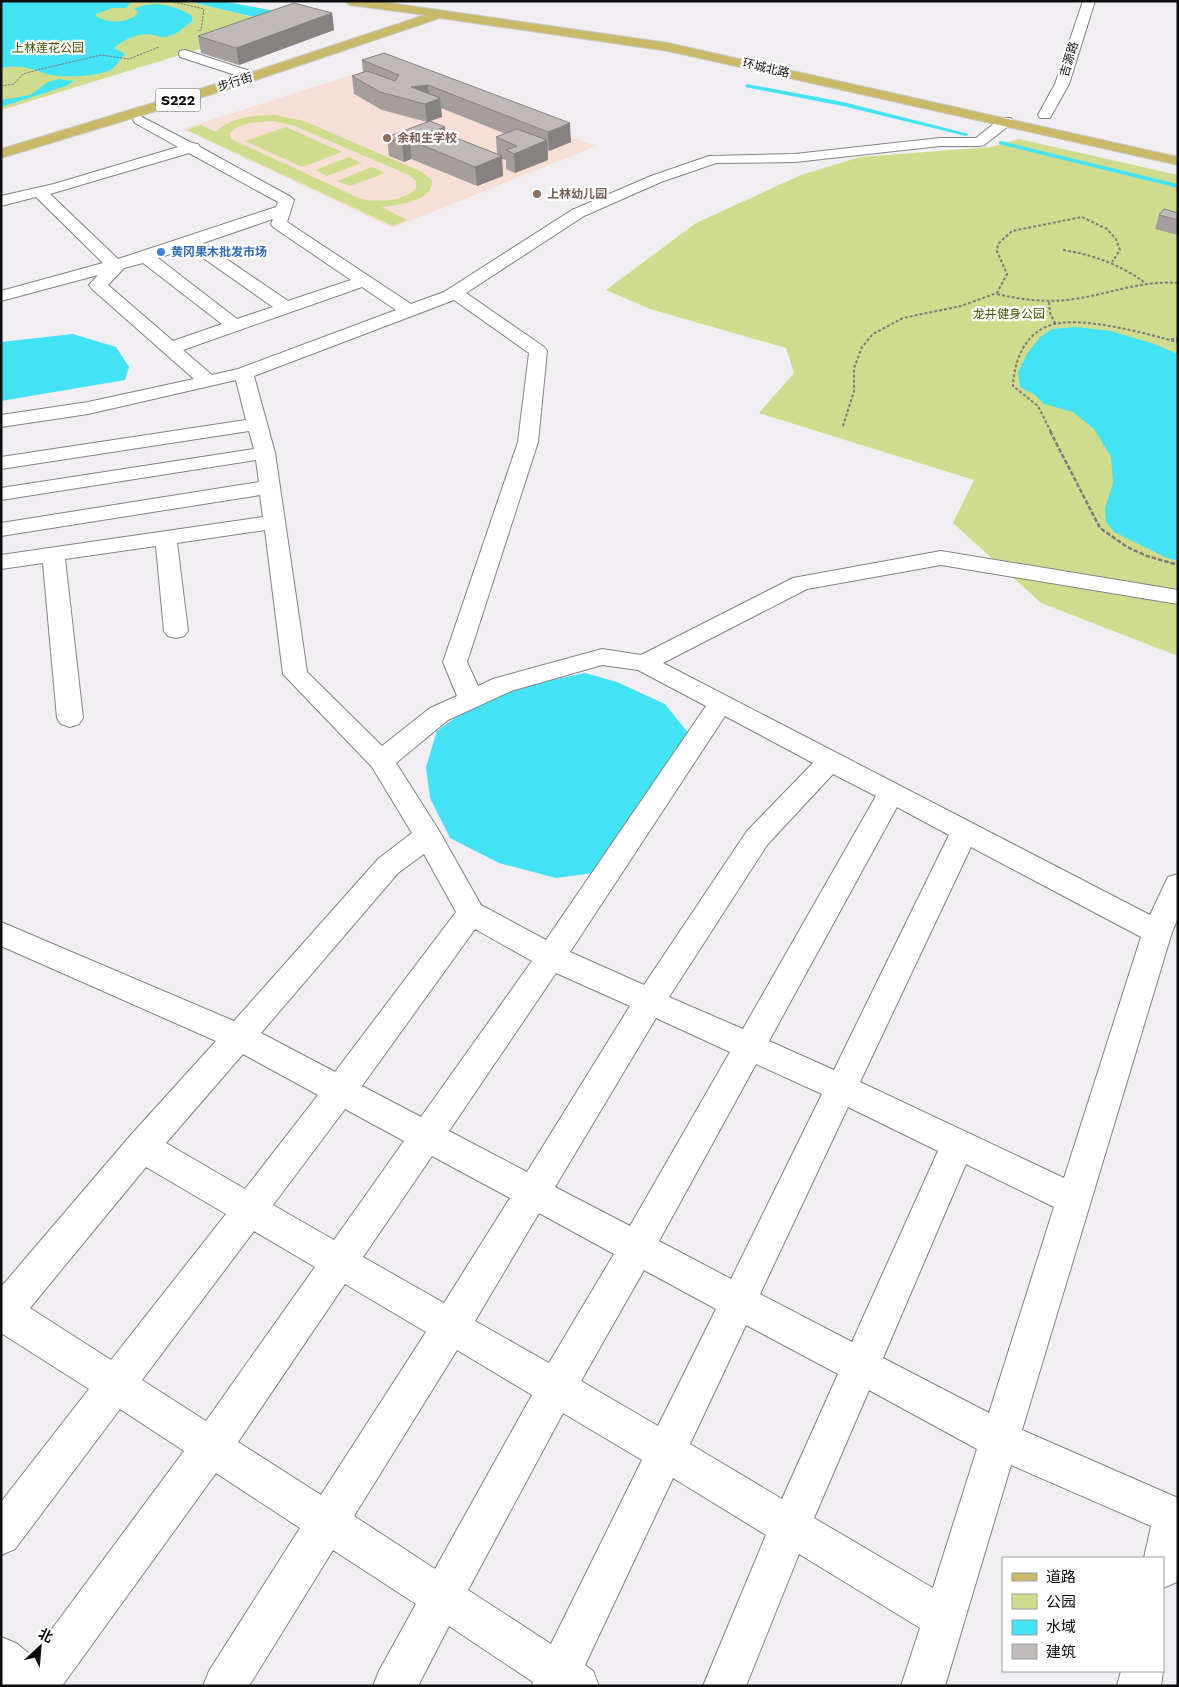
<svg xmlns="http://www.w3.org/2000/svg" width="1179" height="1687" viewBox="0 0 1179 1687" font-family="'Work Sans','Noto Sans SC',sans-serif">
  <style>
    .education { fill: #f8dfd6 }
    .green { fill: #d0dc8d; fill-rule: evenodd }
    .water { fill: #43e2f5 }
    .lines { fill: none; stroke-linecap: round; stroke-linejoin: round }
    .stream { fill: #43e2f5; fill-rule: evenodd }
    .minor-casing { stroke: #858286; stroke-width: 2 }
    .major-casing { stroke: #cacaca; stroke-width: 2 }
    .path-far2 { stroke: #7d7b7e; stroke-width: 1; stroke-dasharray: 2.5 1; stroke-linecap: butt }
    .path-far1 { stroke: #7d7b7e; stroke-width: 2; stroke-dasharray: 3 2; stroke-linecap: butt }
    .path { stroke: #7d7b7e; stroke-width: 2.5; stroke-dasharray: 4.5 2; stroke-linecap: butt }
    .minor { fill: #fff; fill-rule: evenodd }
    .major { fill: #c9b969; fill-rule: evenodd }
    .wall { fill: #a49f9d }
    .shaded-wall { fill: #868280 }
    .building { fill: #bfb9b7; stroke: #868280 }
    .education-dot { fill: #8d6e63; stroke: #fff; stroke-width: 2 }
    .shop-dot { fill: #3f7fe0; stroke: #fff; stroke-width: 2 }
    .labels { text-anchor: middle; stroke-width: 4.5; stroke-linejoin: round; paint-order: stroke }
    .far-park-label { font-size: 12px; fill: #4d5504; stroke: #fff }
    .far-street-label { font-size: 12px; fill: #0d0c0e; stroke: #fff }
    .far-education-label { font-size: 12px; font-weight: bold; fill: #785e54; stroke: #fff; text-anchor: start }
    .far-shop-label { font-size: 12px; font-weight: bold; fill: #366cbe; stroke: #fff; text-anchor: start }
    .shield { fill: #fff; stroke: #565556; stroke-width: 1 }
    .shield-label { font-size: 14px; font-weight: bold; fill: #0d0c0e }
  </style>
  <rect width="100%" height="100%" fill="#f1eef2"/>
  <path class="education" d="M 386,64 L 596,146 L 393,228 L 182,129 Z"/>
  <g class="green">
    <path d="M 1,1 L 187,1 L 261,19 L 262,30 L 1,110 Z"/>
    <path d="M 276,115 L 304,121 L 420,171 L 432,180 C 434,202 397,205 382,207 L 407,220 L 393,226 L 187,130 L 201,125 L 216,132 C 230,117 256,115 276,115 ZM 273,121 L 292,125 L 409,175 L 416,181 L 416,188 C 404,202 379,202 361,199 L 231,139 L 230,133 L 237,127 L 249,123 Z"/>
    <path d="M 286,127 L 342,152 L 302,167 L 245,141 Z"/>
    <path d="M 1019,139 L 1178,175 L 1178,656 L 1041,603 L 953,523 L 974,480 L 759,413 L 794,373 L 786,348 L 650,309 L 606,290 L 696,223 L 801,175 L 860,157 L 991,147 Z"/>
    <path d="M 349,157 L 362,163 L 327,176 L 315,170 Z"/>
    <path d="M 372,167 L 385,173 L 350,186 L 337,181 Z"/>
  </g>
  <g class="water">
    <path d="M 1,1 L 132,1 L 126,8 L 112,8 L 96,14 L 96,16 C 108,24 129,24 139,12 L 134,9 C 154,0 174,5 192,16 L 192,21 C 184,28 173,38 161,37 C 160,37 155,35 154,35 C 140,32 124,39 114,48 L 125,54 C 121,58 117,65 112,69 C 100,77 61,78 47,74 C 30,68 19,64 1,68 Z"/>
    <path d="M 187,1 L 223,1 L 290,14 L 275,22 Z"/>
    <path d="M 59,79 L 74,81 L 66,86 L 1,107 L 1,100 L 30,95 L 48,82 Z"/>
    <path d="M 1076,327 L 1111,331 L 1154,344 L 1178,354 L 1178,561 L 1167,558 L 1114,532 L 1106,522 L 1105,508 L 1113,483 L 1111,457 L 1094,429 L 1073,412 L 1044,404 L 1035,395 L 1020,387 L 1018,372 L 1027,354 L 1040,337 L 1052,329 Z"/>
    <path d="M 73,334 L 116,347 L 129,367 L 125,380 L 1,401 L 1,342 Z"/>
    <path d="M 585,673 L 617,682 L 665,704 L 689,734 L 601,872 L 556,878 L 499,863 L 450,838 L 430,798 L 426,767 L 437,731 L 470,707 L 525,686 Z"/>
  </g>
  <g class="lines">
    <g class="stream">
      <path d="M 747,84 L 843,102 L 969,134 L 966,136 L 843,106 L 745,87 Z"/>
      <path d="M 1001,141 L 1178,184 L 1178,188 L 999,144 L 999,142 Z"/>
    </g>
    <defs>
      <g id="minor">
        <path d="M 1083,1 L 1095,1 L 1069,84 L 1050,118 L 1040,118 L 1038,115 L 1055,84 Z"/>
        <path d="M 185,50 L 253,72 L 255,75 L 248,79 L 180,57 L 179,54 L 180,51 Z"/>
        <path d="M 140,116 L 192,143 L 198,144 L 200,147 L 291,197 L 294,200 L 287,222 L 411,304 L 444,292 L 572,210 L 651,176 L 709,156 L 795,154 L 940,138 L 976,138 L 1001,118 L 1011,118 L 1013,121 L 1011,124 L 984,145 L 979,146 L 940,146 L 795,162 L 716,163 L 661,182 L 584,216 L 466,293 L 544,347 L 547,351 L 538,442 L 467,662 L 478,686 L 493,679 L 602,649 L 641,655 L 793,578 L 941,551 L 1178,590 L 1178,604 L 941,565 L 807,589 L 663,663 L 1150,915 L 1168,877 L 1178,874 L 1178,918 L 1172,932 L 1022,1430 L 1178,1498 L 1177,1582 L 1163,1588 L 1163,1558 L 1144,1558 L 1151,1526 L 1011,1465 L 945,1686 L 901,1686 L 920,1628 L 799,1554 L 746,1686 L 703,1686 L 766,1535 L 673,1478 L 585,1665 L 593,1671 L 599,1686 L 532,1686 L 533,1682 L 449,1626 L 418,1686 L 373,1686 L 379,1671 L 416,1604 L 333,1550 L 249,1686 L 203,1686 L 209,1671 L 300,1528 L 216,1473 L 62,1686 L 1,1686 L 1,1637 L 16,1643 L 32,1656 L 184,1451 L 120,1409 L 15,1549 L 1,1555 L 1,1502 L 89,1389 L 1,1333 L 1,1287 L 130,1136 L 216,1041 L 1,946 L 1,922 L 234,1021 L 378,859 L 412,833 L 372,767 L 283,674 L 265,530 L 177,543 L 188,631 L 184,636 L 176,638 L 168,636 L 164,631 L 156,546 L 65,559 L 83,718 L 79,724 L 70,727 L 61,724 L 57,718 L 43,563 L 1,569 L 1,555 L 263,517 L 260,495 L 1,536 L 1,523 L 259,482 L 256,460 L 1,500 L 1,488 L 254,449 L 249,431 L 1,469 L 1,457 L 246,420 L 236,380 L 88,414 L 1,427 L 1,415 L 88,402 L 194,379 L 92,289 L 89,285 L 98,275 L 1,301 L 1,291 L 103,263 L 36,197 L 1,206 L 1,196 L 54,184 L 178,147 L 135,123 L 133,120 L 135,117 ZM 189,153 L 278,202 L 276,207 L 118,259 L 50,194 ZM 273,219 L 271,224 L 273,227 L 351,280 L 288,301 L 203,243 ZM 189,248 L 273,307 L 237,319 L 158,258 ZM 143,263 L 222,324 L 173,341 L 108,285 L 124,268 ZM 362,287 L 396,310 L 238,369 L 212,375 L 183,350 ZM 454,300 L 529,353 L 518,442 L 443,662 L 457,696 L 430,708 L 382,746 L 307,672 L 275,453 L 254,376 ZM 602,665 L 638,670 L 706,706 L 546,940 L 481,905 L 438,829 L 396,763 L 448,720 L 511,691 ZM 725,716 L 813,763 L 747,831 L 644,985 L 570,952 ZM 833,774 L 876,796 L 743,1029 L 669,997 L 767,845 ZM 897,807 L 949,835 L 834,1070 L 769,1041 ZM 971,847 L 1141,937 L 1064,1178 L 860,1082 ZM 424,854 L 456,912 L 335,1072 L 261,1033 L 398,873 ZM 475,929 L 532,961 L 421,1117 L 362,1086 ZM 556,973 L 630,1006 L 527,1172 L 449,1131 ZM 656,1018 L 730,1052 L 630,1226 L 555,1187 ZM 243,1054 L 318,1095 L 245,1189 L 166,1143 ZM 756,1064 L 822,1094 L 731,1279 L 659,1241 ZM 848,1107 L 938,1151 L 852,1342 L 760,1294 ZM 345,1109 L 404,1141 L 334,1240 L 273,1205 ZM 432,1156 L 510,1198 L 444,1303 L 363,1257 ZM 966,1164 L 1054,1207 L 989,1413 L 883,1358 ZM 146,1167 L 226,1214 L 111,1360 L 30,1308 ZM 539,1213 L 614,1254 L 549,1363 L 475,1321 ZM 254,1231 L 315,1267 L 206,1421 L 142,1380 ZM 644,1270 L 716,1309 L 658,1426 L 581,1381 ZM 345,1284 L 426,1332 L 321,1495 L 238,1442 ZM 746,1325 L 838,1374 L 782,1499 L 690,1444 ZM 457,1350 L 532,1395 L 435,1569 L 354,1516 ZM 869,1390 L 977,1449 L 933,1588 L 814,1518 ZM 563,1413 L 642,1460 L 551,1644 L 468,1590 Z"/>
        <path d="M 1163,1669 L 1163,1671 L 1161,1686 L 1117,1686 L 1121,1671 Z"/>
      </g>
      <path id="major" d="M 344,1 L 376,1 L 668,43 L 1178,157 L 1178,165 L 668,51 L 440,18 L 229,89 L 1,158 L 1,149 L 219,83 L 425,15 L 350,5 Z"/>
    </defs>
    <use href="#minor" class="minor-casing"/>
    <use href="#major" class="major-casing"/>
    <g class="path-far2">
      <path d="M 170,1 L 204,9 L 201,30 L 197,31"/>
      <path d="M 1,86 L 14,84 L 23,74 L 37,70 L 101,55 L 129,59 L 159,47"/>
    </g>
    <g class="path-far1">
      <path d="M 1063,250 C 1093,255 1119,264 1144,282"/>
      <path d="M 997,294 C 1023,300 1048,303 1074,299 C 1110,294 1141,280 1178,283"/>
      <path d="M 1049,302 L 1050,313 L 1056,325"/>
      <path d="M 1171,339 L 1178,339"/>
      <path d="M 843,426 L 854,391 L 854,368 L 862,347 L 873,334 L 903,318 L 961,306 L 997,293 L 1007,274 L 997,251 L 998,244 L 1012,231 L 1082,217 L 1107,229 L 1116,239 L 1120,250 L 1112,262"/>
      <path d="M 1051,432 L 1038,406 L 1013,386 C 1014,362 1024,335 1048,326 C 1078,314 1147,334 1178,342"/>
    </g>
    <path class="path" d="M 1050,431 L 1100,528 L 1127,547 L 1147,556 L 1178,565"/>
    <use href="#minor" class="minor"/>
    <use href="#major" class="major"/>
  </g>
  <g class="wall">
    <path d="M 332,13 L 334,30 L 239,65 L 201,53 L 198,36 Z"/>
    <path d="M 384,53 L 571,142 L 549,151 L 548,150 L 548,160 L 515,173 L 506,169 L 506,160 L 502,159 L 503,176 L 477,186 L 411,159 L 404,162 L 389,156 L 387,137 L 445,134 L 497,154 L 496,137 L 506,134 L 441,108 L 442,117 L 427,122 L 382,110 L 354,94 L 352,76 L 363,72 L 362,60 Z"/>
    <path d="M 1178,213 L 1178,235 L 1155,229 L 1159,215 Z"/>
  </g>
  <g class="shaded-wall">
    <path d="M 332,13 L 334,30 L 239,65 L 236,48 Z"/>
    <path d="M 428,85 L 429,102 L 440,98 L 442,117 L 427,122 L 425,104 L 411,87 Z"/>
    <path d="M 570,123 L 571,142 L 549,151 L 548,132 Z"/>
    <path d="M 445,127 L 446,146 L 436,130 Z"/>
    <path d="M 410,140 L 411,159 L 404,162 L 402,143 Z"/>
    <path d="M 547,140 L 548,160 L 515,173 L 514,154 Z"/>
    <path d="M 502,156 L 503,176 L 477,186 L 475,167 Z"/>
  </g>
  <g class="building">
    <path d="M 294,3 L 332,13 L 236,48 L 198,36 Z"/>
    <path d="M 384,53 L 570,123 L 548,132 L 428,85 L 411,87 L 440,98 L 425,104 L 380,92 L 352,76 L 367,71 L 395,81 L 399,75 L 362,60 Z"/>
    <path d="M 430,121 L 445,127 L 436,130 L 502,156 L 475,167 L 410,140 L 402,143 L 387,137 Z"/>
    <path d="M 517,129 L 547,140 L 514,154 L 506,150 L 517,146 L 496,137 Z"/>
    <path d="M 1164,209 L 1178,213 L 1178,220 L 1159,215 Z"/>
  </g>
  <g class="education-dot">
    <circle cx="387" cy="138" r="5"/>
    <circle cx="537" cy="194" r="5"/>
  </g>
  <circle class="shop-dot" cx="161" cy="252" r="5"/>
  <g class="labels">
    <g class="far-park-label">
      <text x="48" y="52">上林莲花公园</text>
      <text x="1009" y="318">龙井健身公园</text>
    </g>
    <g class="far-street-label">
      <text transform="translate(1069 59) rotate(-73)" y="4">吉源路</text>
      <text transform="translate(766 68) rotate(13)" y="4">环城北路</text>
      <text transform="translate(235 82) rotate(-18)" y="4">步行街</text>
    </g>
    <g class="far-education-label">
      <text x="397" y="142">余和生学校</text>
      <text x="547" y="198">上林幼儿园</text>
    </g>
    <g class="far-shop-label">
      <text x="171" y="256">黄冈果木批发市场</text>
    </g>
    <rect class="shield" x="155.5" y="88.5" width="45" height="23" rx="4"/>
    <g class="shield-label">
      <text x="178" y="105">S222</text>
    </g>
  </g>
  <rect width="1179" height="1687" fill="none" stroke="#0d0c0e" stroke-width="5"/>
  <rect x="1002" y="1557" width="162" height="115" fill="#ffffff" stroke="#9e9e9f"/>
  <rect x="1012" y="1573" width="25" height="8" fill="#c9b969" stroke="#9e9e9f"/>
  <text x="1046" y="1582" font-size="15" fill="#0d0c0e">道路</text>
  <rect x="1012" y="1594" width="25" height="15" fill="#d0dc8d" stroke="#9e9e9f"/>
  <text x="1046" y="1607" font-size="15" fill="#0d0c0e">公园</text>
  <rect x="1012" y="1620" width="25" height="15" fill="#43e2f5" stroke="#9e9e9f"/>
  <text x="1046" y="1632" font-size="15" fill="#0d0c0e">水域</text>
  <rect x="1012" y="1644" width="25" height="15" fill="#bfb9b7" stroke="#9e9e9f"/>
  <text x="1046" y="1657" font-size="15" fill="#0d0c0e">建筑</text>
  <g transform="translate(40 1647) rotate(26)" stroke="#ffffff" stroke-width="4" paint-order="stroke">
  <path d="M0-4L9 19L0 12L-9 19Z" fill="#0d0c0e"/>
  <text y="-8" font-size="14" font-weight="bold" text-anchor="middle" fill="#0d0c0e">北</text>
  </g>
</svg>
